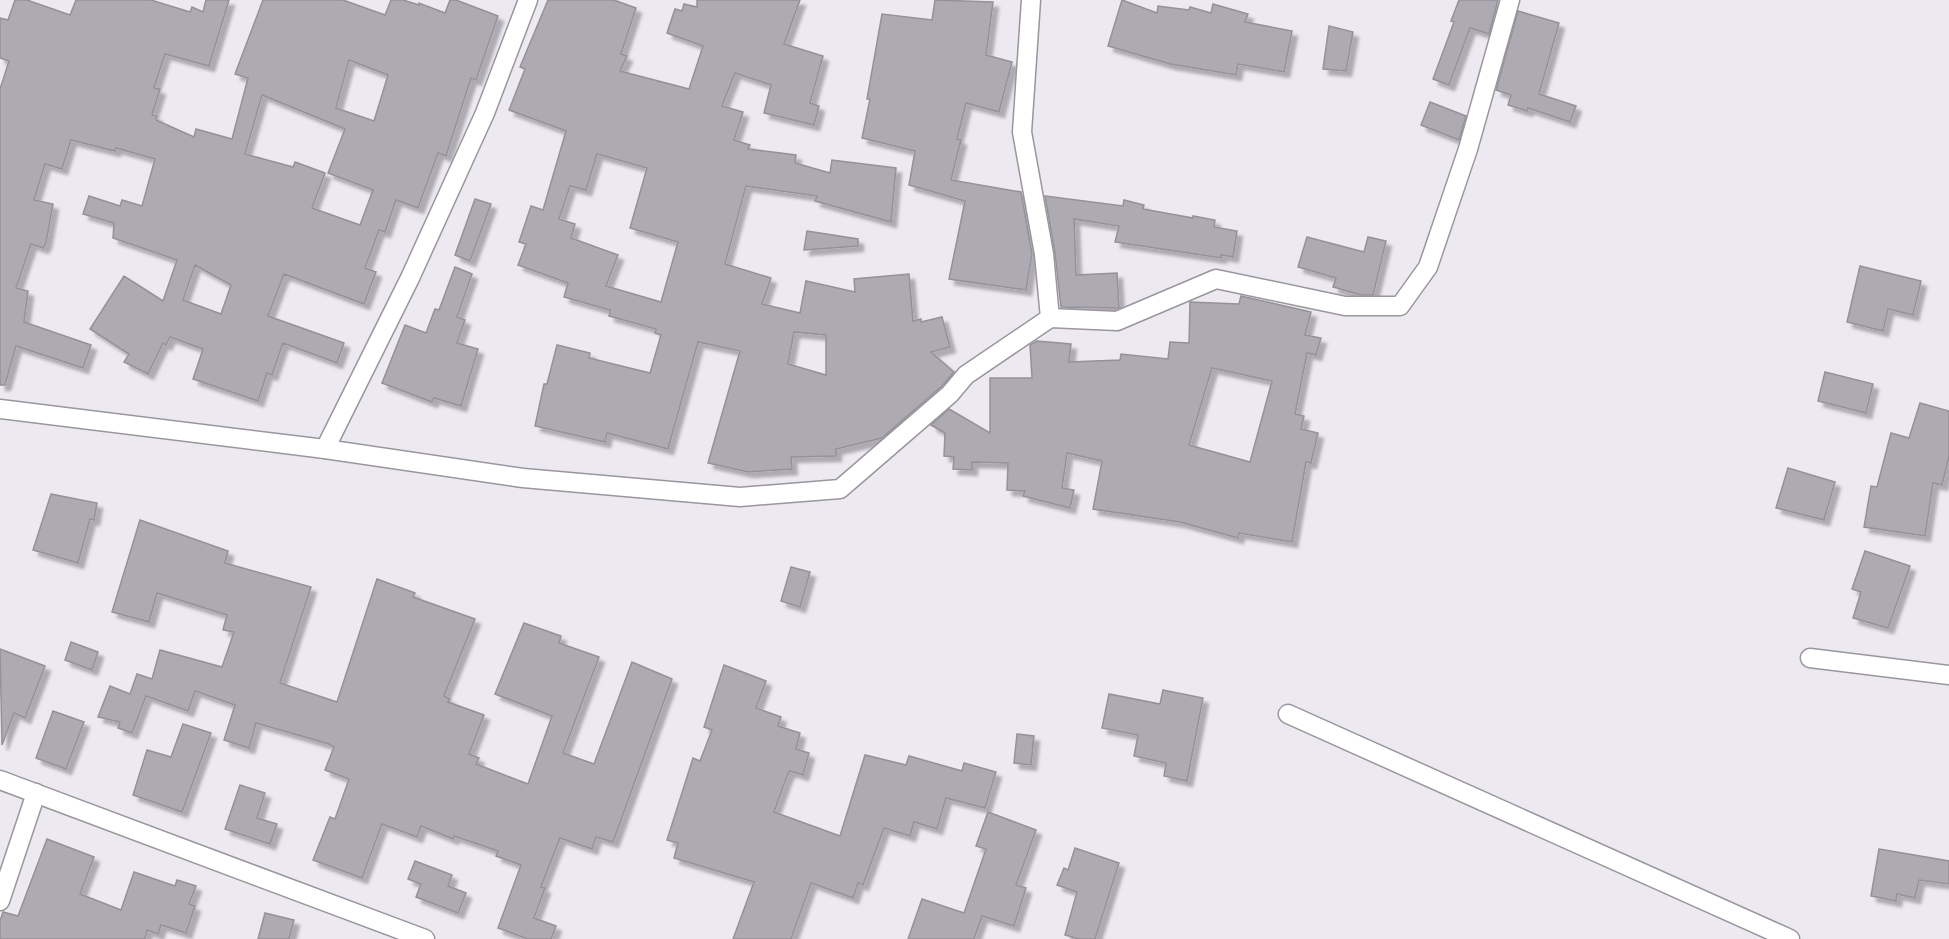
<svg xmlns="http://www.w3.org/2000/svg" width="1949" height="939" viewBox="0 0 1949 939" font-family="Raleway,sans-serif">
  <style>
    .building { fill: #adaab2; stroke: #959199; stroke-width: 1.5; fill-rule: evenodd; filter: url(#shadow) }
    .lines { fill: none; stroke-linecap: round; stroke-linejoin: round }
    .street-casing { stroke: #99969e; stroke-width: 21 }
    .street { stroke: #fff; stroke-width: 18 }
  </style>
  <defs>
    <filter id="shadow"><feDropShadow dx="5.5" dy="5.5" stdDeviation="1.5" flood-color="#0004"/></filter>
  </defs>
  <rect width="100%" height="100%" fill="#ece9f1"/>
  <g class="building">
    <path d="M 15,0 L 27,0 L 70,15 L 76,0 L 151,0 L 190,12 L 192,7 L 203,12 L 206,0 L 229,0 L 209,66 L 165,54 L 154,88 L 160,89 L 152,115 L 157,116 L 156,120 L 194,137 L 196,129 L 232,139 L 248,78 L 235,74 L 263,0 L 343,0 L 385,15 L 391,0 L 403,0 L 419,5 L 419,3 L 445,13 L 450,0 L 456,0 L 498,16 L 476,80 L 471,78 L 446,156 L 438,153 L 418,208 L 396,200 L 385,232 L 379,230 L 365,268 L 376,272 L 364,304 L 284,274 L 268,316 L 344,343 L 337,363 L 283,343 L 272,375 L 267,373 L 258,401 L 193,379 L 203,349 L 170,337 L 166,345 L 163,343 L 148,374 L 124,362 L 129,354 L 90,329 L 124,276 L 163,301 L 177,260 L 113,238 L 114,223 L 83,214 L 89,196 L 120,206 L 122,200 L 142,206 L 155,159 L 116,148 L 115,151 L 71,140 L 62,169 L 45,164 L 34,200 L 53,204 L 46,243 L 43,248 L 31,244 L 16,288 L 28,291 L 24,322 L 91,345 L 83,368 L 16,346 L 5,385 L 0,385 L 0,89 L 9,61 L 0,58 L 0,18 L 8,20 ZM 349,60 L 388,75 L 374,121 L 336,108 ZM 262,95 L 345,129 L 328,173 L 373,190 L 360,225 L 312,208 L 325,173 L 295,162 L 293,167 L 245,154 ZM 195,265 L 231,285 L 221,314 L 183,300 Z"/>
    <path d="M 548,0 L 614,0 L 636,8 L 621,54 L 627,56 L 620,71 L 689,89 L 703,46 L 667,33 L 675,9 L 682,11 L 684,4 L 697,7 L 697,0 L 800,0 L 784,44 L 823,56 L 810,103 L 819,106 L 814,125 L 764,113 L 771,85 L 735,73 L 722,106 L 743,112 L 734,140 L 750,145 L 748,149 L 796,155 L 795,163 L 830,173 L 832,160 L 896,168 L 891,222 L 815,201 L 817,196 L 746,186 L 725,264 L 771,278 L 762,304 L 800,313 L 806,281 L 855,292 L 854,279 L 909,274 L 913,321 L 921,319 L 921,322 L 942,317 L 950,347 L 931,352 L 954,372 L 942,386 L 882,438 L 836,449 L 836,456 L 791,457 L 792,469 L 748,472 L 708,463 L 740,351 L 698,342 L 668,449 L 607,433 L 605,442 L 535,426 L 544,384 L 547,384 L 557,345 L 590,353 L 589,358 L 650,373 L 661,335 L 655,333 L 656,329 L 609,316 L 610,310 L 564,297 L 568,283 L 518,265 L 526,244 L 519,242 L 531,206 L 543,210 L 566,131 L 509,110 L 525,69 L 520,67 ZM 597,154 L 647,168 L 630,228 L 678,242 L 661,302 L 606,286 L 618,255 L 571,238 L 575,224 L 559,219 L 570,186 L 586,190 ZM 794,332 L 826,335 L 826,375 L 788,364 Z"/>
    <path d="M 935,0 L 993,2 L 986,55 L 1012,62 L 999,112 L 966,103 L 957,139 L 961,140 L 951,180 L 1021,192 L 1032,254 L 1026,290 L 949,279 L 965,201 L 909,185 L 915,151 L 862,138 L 870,99 L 867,99 L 882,14 L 932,20 Z"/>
    <path d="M 1122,0 L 1157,13 L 1158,6 L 1189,10 L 1190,7 L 1211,13 L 1213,4 L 1248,14 L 1245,22 L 1292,31 L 1284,72 L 1238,64 L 1236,75 L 1170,64 L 1108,46 Z"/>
    <path d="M 1459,0 L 1498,0 L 1489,34 L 1470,28 L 1449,85 L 1433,79 L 1454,22 L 1451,21 Z"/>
    <path d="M 1518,11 L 1559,23 L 1539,94 L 1576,106 L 1570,122 L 1528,108 L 1527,111 L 1508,105 L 1511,95 L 1496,90 Z"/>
    <path d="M 1329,26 L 1353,32 L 1346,71 L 1323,69 Z"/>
    <path d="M 1430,102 L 1466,116 L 1459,140 L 1421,125 Z"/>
    <path d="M 1045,196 L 1123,206 L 1124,200 L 1144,205 L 1143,209 L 1193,218 L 1193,216 L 1215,220 L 1214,227 L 1237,231 L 1233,257 L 1221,255 L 1221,258 L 1115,242 L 1119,226 L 1074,219 L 1076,275 L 1117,273 L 1119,308 L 1061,307 L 1055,253 Z"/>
    <path d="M 475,199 L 491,204 L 470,261 L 455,255 Z"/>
    <path d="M 807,231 L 858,239 L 858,246 L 804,250 Z"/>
    <path d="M 1307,237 L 1364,252 L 1368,237 L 1386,241 L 1373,295 L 1361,295 L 1333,287 L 1336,278 L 1298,267 Z"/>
    <path d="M 1860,266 L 1921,281 L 1913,315 L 1888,309 L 1883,331 L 1847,322 Z"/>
    <path d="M 455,267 L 472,274 L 457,317 L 465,320 L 457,343 L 478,349 L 461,406 L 434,398 L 432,402 L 382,383 L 405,325 L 426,333 L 435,309 L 439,310 Z"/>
    <path d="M 1241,296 L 1311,312 L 1305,335 L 1321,338 L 1316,355 L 1307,353 L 1295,414 L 1304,416 L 1301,429 L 1318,433 L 1311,463 L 1306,462 L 1292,542 L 1239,533 L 1238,538 L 1180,522 L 1093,509 L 1102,461 L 1067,453 L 1062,488 L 1074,490 L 1070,508 L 1023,496 L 1025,491 L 1007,490 L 1008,463 L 972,462 L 972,470 L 953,469 L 954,457 L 944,456 L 945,433 L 931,425 L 949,409 L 990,433 L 990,378 L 1032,378 L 1030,345 L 1037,341 L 1071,344 L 1069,362 L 1120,360 L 1121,354 L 1168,359 L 1170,342 L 1189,343 L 1190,302 L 1239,304 ZM 1212,368 L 1272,381 L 1250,462 L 1189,445 Z"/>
    <path d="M 1825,372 L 1873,384 L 1866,413 L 1818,401 Z"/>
    <path d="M 1920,403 L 1949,411 L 1949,457 L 1942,485 L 1933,483 L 1925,536 L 1864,527 L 1871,486 L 1877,487 L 1891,433 L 1909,438 Z"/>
    <path d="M 1788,468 L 1835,482 L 1824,520 L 1776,508 Z"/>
    <path d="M 51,494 L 97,503 L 94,520 L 90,519 L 78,563 L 33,550 Z"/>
    <path d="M 140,520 L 228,551 L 225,563 L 311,587 L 280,683 L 337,702 L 377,579 L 415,593 L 413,597 L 475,619 L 444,696 L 450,699 L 448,702 L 484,715 L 469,754 L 479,758 L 476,764 L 528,784 L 552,716 L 495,694 L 524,623 L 561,636 L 559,643 L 599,657 L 563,753 L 594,764 L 632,662 L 672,679 L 613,842 L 596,837 L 592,849 L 560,838 L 541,887 L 545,888 L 534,918 L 556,926 L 551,939 L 528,939 L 498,928 L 521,865 L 496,856 L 498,851 L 454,836 L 453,839 L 421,826 L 417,837 L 382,824 L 362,878 L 313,860 L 330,817 L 335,819 L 349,779 L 325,770 L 334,747 L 329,744 L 256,723 L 249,748 L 224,740 L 235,705 L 195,691 L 188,711 L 146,696 L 132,733 L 118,728 L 120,722 L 98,717 L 110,686 L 130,694 L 137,674 L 152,679 L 160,650 L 222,667 L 234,632 L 223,630 L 227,615 L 157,593 L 149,622 L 112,612 Z"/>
    <path d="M 1865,551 L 1910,566 L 1888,628 L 1853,618 L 1861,592 L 1852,589 Z"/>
    <path d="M 791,567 L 810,572 L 800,607 L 781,601 Z"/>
    <path d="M 71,642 L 98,652 L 92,670 L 65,660 Z"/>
    <path d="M 0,649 L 45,666 L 25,718 L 14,713 L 2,745 Z"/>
    <path d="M 724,665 L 766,681 L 756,708 L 781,717 L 778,726 L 800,733 L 796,749 L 809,753 L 803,775 L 790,771 L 787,776 L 774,812 L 840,836 L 865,755 L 906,765 L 909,756 L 962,771 L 964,763 L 996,772 L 985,808 L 946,798 L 937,829 L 914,822 L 910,836 L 884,828 L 863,885 L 858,883 L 853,898 L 811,883 L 791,939 L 733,939 L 754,882 L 674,858 L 678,843 L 667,840 L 693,758 L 700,761 L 712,730 L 704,727 Z"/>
    <path d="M 1163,690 L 1203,698 L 1187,781 L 1164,776 L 1166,763 L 1134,756 L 1138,735 L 1102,728 L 1109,694 L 1160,704 Z"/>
    <path d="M 53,711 L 84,722 L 66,769 L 36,758 Z"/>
    <path d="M 183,724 L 211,733 L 182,812 L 133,795 L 147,750 L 171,757 Z"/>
    <path d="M 1017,734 L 1034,736 L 1031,765 L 1014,763 Z"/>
    <path d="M 240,785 L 265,793 L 257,818 L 277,824 L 270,844 L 225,829 Z"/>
    <path d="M 988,812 L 1036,830 L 1016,885 L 1026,888 L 1014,926 L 982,916 L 974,939 L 908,939 L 922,899 L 964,913 L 986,849 L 976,846 Z"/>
    <path d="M 47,839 L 94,857 L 80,894 L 121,910 L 134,872 L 175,886 L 177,880 L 196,886 L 189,904 L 195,906 L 186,933 L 161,925 L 158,934 L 147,930 L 145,939 L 0,939 L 0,921 L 3,912 L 18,916 Z"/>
    <path d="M 1075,848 L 1119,863 L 1095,939 L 1079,939 L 1065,935 L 1077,892 L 1057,885 L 1064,868 L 1068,870 Z"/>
    <path d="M 1879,849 L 1949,861 L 1949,884 L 1919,880 L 1915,898 L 1897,894 L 1896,901 L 1871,896 Z"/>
    <path d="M 415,861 L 452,875 L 448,886 L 466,893 L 458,913 L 416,897 L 421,884 L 408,879 Z"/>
    <path d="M 265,913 L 294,920 L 289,939 L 258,939 Z"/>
  </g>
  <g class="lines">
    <defs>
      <g id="street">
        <path d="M 1050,318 L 1117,321 L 1216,279 L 1345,306 L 1400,306 L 1428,267 L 1468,149 L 1510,0"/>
        <path d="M 0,409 L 325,449 L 523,478 L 740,497 L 840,489 L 950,394 L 966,375 L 1050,318 L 1044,254 L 1022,132 L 1031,0"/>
        <path d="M 325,449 L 410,278 L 485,113 L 528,0"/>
        <path d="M 1810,658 L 1949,675"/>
        <path d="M 1288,714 L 1790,939"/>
        <path d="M 0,780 L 425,939"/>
        <path d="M 0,901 L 36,793"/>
      </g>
    </defs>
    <use href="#street" class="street-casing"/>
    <use href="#street" class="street"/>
  </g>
</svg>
